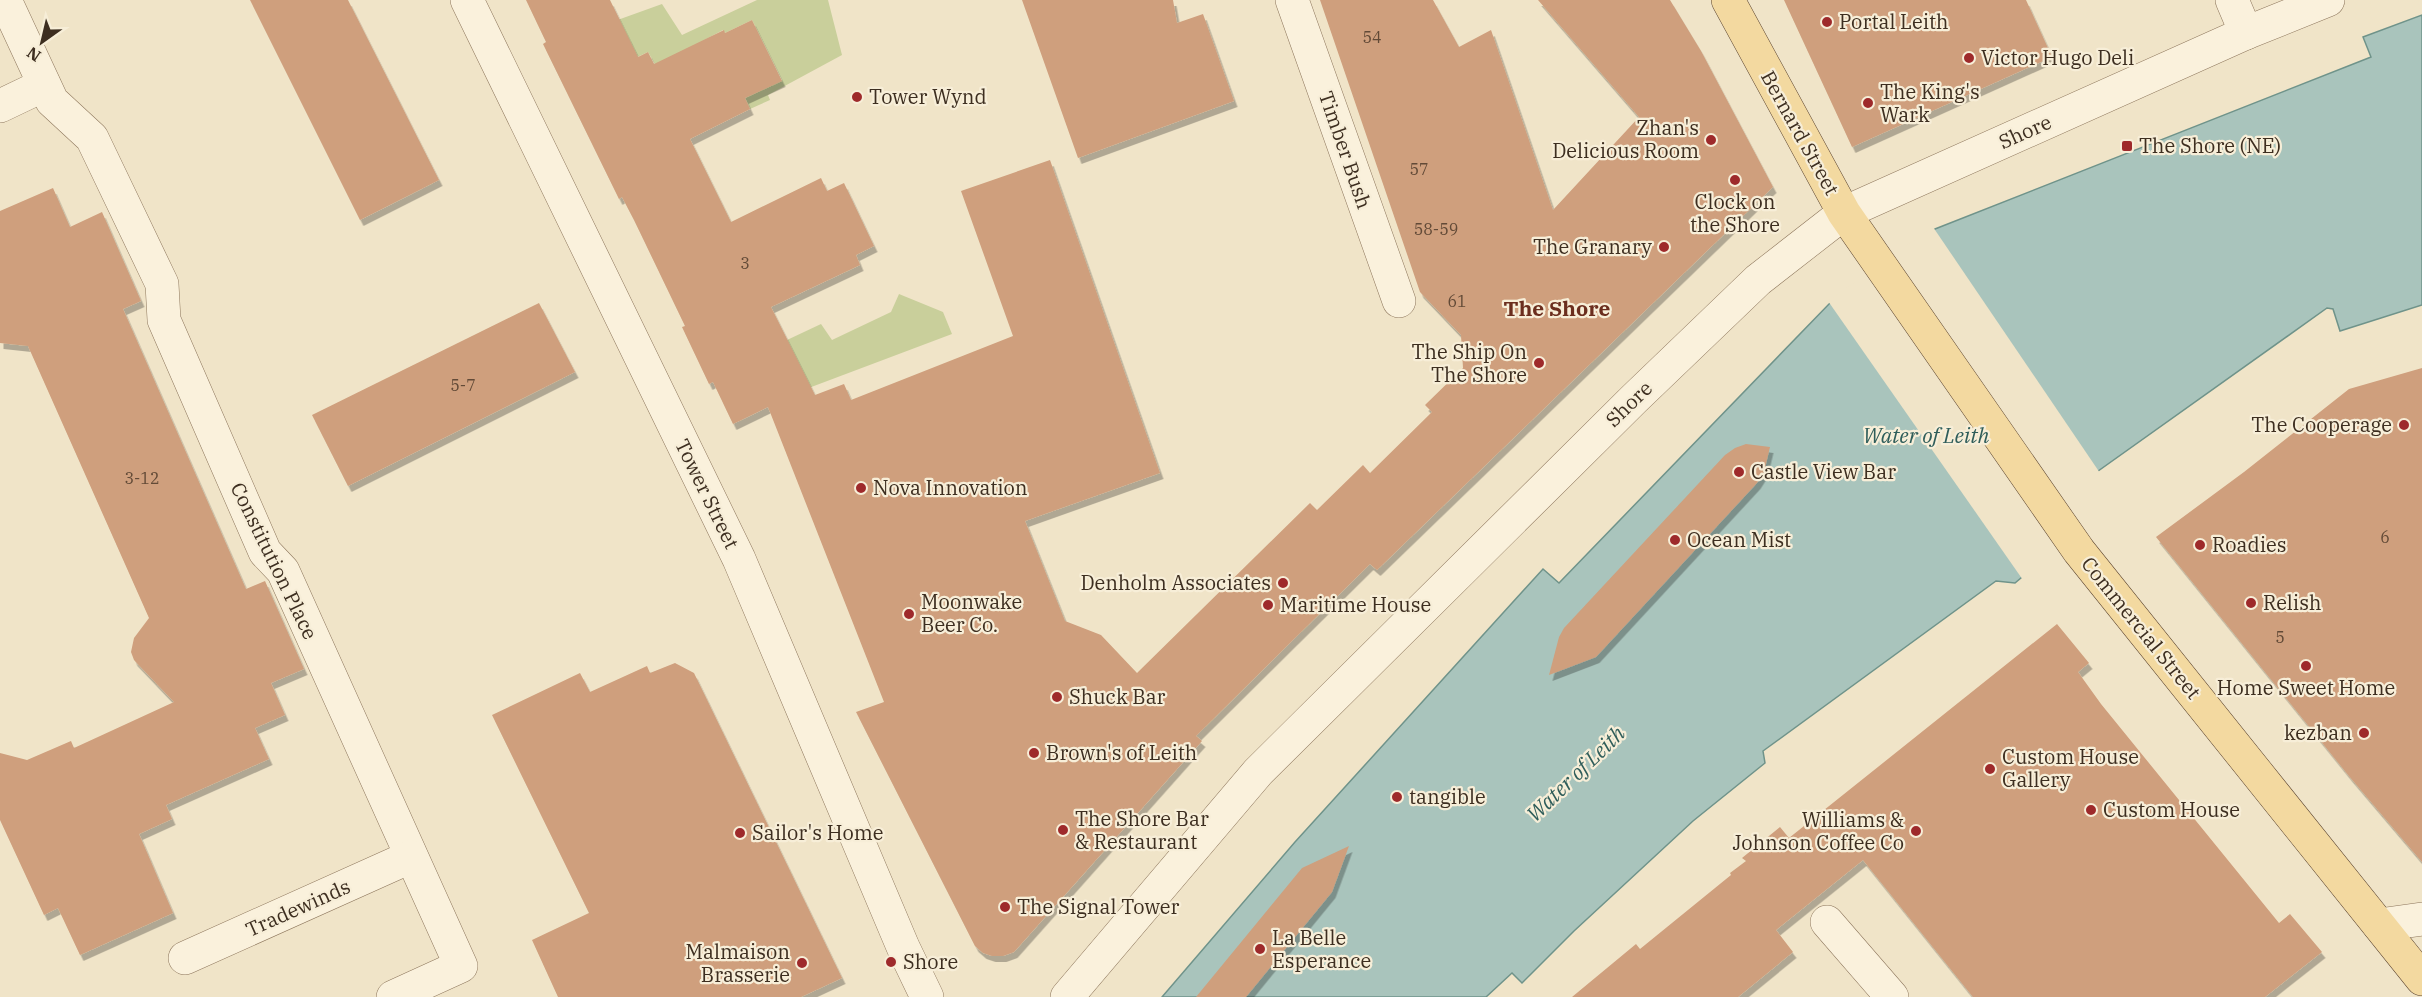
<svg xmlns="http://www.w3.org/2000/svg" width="2422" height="997" viewBox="0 0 2422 997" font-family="'IBM Plex Serif',serif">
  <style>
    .green { fill: #c9cf9b }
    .water { fill: #a9c4bc; stroke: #6f938a; stroke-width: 1.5 }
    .pier { fill: #f0e4c8 }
    .building { fill: #cf9f7d; filter: url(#shadow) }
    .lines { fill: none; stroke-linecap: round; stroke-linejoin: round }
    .street-casing { stroke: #8d765c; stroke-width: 34 }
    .primary-casing { stroke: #5b4430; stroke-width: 34 }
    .street { stroke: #faf1dc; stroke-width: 33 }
    .primary { stroke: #f3d9a0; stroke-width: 33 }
    .poi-dot { fill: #9e2a2b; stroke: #f7eed8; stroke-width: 2 }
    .labels { text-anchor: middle; stroke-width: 4.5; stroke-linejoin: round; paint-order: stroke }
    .number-label { font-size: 16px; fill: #624a37 }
    .poi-label { font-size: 20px; fill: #3d2e20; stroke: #f7eed8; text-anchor: start }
    .street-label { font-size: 20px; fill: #3d2e20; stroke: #f7eed8 }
    .neighbourhood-label { font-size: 21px; font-weight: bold; fill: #6b2e1e; stroke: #f7eed8 }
    .water-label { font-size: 21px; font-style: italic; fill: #2f5d5a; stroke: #f7eed8 }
  </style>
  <defs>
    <filter id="shadow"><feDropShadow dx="3.5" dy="6" stdDeviation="0" flood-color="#0004"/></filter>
  </defs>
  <rect width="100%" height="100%" fill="#f0e4c8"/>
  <g class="green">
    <path d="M 757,0 L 828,0 L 842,55 L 768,95 L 770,100 L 750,109 L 745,98 L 782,80 L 752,20 L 725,33 L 723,30 L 656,66 L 648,52 L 631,60 L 612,22 L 662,4 L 682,35 Z"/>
    <path d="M 899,294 L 943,312 L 952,334 L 806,389 L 787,340 L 821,324 L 832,340 L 891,312 Z"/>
  </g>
  <path class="water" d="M 2422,15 L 2422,305 L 2340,331 L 2333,309 L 2327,308 L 2094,474 L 2028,572 L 2015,583 L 1996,581 L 1763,751 L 1765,763 L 1693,821 L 1574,931 L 1522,983 L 1512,973 L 1486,997 L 1162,997 L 1295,842 L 1543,569 L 1559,583 L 1829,304 L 1935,229 L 2371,57 L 2363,37 Z"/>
  <path class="pier" d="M 1933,227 L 2100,473 L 2030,574 L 2023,580 L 1828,301 Z"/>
  <g class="building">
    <path d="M 250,0 L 348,0 L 439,180 L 360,220 Z"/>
    <path d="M 526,0 L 610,0 L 638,57 L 648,52 L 654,64 L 724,30 L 725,33 L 752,20 L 782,81 L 745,98 L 750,109 L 690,139 L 731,222 L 821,178 L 827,191 L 844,183 L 874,246 L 856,255 L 860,265 L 771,307 L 815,395 L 844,384 L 851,400 L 1013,336 L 961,191 L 1050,160 L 1160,473 L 1025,521 L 1065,621 L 1101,635 L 1137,673 L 1310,503 L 1317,510 L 1363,465 L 1370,473 L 1432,412 L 1425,405 L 1463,368 L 1461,335 L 1420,292 L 1320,0 L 1433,0 L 1459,47 L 1491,30 L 1553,210 L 1639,117 L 1538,0 L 1670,0 L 1701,51 L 1773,187 L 1377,570 L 1370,564 L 1295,638 L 1196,736 L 1202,741 L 1014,952 L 1003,956 L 992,956 L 983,953 L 975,946 L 856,712 L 884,702 L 768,407 L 733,424 L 713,382 L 709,384 L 682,327 L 685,326 L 634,220 L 622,197 L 619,199 L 543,44 L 546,42 Z"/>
    <path d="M 1022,0 L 1173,0 L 1177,23 L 1203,14 L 1234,101 L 1078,158 Z"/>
    <path d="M 1784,0 L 2026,0 L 2052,57 L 1852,147 Z"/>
    <path d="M 53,188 L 70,227 L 102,212 L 141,301 L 123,309 L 246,589 L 265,581 L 304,669 L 271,683 L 285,715 L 255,728 L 269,759 L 166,805 L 172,819 L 139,834 L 173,913 L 80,955 L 58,908 L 44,915 L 0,820 L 0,753 L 27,760 L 71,741 L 74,748 L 174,702 L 134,660 L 131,652 L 134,638 L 149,618 L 28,346 L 0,343 L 0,211 Z"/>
    <path d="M 539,303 L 575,372 L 348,486 L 312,415 Z"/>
    <path d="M 2422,368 L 2422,862 L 2349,776 L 2156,537 L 2244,472 L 2349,389 Z"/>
    <path d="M 1746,444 L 1770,447 L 1764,472 L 1757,483 L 1596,657 L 1549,675 L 1559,637 L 1564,628 L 1725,455 L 1735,448 Z"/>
    <path d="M 2057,624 L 2089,663 L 2078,672 L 2101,704 L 2279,923 L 2290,914 L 2322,952 L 2265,997 L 1973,997 L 1863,860 L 1776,930 L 1793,952 L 1738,997 L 1572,997 L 1636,944 L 1640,949 L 1731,875 L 1730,873 L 1746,861 L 1742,858 L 1780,827 L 1789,838 Z"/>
    <path d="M 675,663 L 694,673 L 842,978 L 801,997 L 558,997 L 532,940 L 589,913 L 492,715 L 580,673 L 590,692 L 647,666 L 650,673 Z"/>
    <path d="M 1349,846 L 1332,892 L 1246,997 L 1196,997 L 1302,868 Z"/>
  </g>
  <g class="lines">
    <defs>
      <g id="street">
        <path d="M 5,0 L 52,101 L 92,138 L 162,284 L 164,320 L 265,552 L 283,571 L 461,966 L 393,997"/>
        <path d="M 467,0 L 739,559 L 903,947 L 927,997"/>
        <path d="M 1292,0 L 1399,301"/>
        <path d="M 2232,0 L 2246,33"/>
        <path d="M 0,106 L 44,85"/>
        <path d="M 1827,922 L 1892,997"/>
        <path d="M 2379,925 L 2422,919"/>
        <path d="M 185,958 L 410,857"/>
        <path d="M 1067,997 L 1258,772 L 1634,399 L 1758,280 L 1844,213 L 2246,33 L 2328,0"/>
      </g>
      <path id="primary" d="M 1728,0 L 1844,213 L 2079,551 L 2422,979"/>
    </defs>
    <use href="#street" class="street-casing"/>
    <use href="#primary" class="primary-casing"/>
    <use href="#street" class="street"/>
    <use href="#primary" class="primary"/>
  </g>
  <g class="poi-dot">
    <circle cx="1827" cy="22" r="6"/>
    <circle cx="1969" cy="58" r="6"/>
    <circle cx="857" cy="97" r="6"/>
    <circle cx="1868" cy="103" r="6"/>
    <circle cx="1711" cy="140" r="6"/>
    <rect x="2121" y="140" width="12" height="12" rx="3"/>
    <circle cx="1735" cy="180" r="6"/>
    <circle cx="1664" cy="247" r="6"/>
    <circle cx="1539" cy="363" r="6"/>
    <circle cx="2404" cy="425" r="6"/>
    <circle cx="1739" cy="472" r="6"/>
    <circle cx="861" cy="488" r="6"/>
    <circle cx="1675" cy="540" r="6"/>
    <circle cx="2200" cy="545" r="6"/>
    <circle cx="1283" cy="583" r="6"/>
    <circle cx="2251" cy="603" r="6"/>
    <circle cx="1268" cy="605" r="6"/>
    <circle cx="909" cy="614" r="6"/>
    <circle cx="2306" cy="666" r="6"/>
    <circle cx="1057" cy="697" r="6"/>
    <circle cx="2364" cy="733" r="6"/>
    <circle cx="1034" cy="753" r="6"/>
    <circle cx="1990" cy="769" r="6"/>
    <circle cx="1397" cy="797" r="6"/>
    <circle cx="2091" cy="810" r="6"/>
    <circle cx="1063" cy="830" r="6"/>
    <circle cx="1916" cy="831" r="6"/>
    <circle cx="740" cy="833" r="6"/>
    <circle cx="1005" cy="907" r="6"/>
    <circle cx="1260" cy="949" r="6"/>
    <circle cx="891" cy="962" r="6"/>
    <circle cx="802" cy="963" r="6"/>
  </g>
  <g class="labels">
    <g class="number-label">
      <text x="1372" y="43">54</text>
      <text x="1419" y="175">57</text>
      <text x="1436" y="235">58-59</text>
      <text x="745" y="269">3</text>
      <text x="1457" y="307">61</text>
      <text x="463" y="391">5-7</text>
      <text x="142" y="484">3-12</text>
      <text x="2385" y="543">6</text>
      <text x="2280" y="643">5</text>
    </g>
    <g class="poi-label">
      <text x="1839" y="29">Portal Leith</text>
      <text x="1981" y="65">Victor Hugo Deli</text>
      <text x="1880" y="99">The King's<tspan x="1880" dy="23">Wark</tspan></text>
      <text x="869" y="104">Tower Wynd</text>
      <text x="1699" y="135" text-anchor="end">Zhan's<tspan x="1699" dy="23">Delicious Room</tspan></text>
      <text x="2139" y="153">The Shore (NE)</text>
      <text x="1735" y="209" text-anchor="middle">Clock on<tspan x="1735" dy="23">the Shore</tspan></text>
      <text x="1652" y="254" text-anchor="end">The Granary</text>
      <text x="1527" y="359" text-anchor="end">The Ship On<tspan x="1527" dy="23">The Shore</tspan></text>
      <text x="2392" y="432" text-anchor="end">The Cooperage</text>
      <text x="1751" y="479">Castle View Bar</text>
      <text x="873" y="495">Nova Innovation</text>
      <text x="1687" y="547">Ocean Mist</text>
      <text x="2212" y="552">Roadies</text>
      <text x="1271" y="590" text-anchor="end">Denholm Associates</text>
      <text x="921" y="609">Moonwake<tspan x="921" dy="23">Beer Co.</tspan></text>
      <text x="2263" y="610">Relish</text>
      <text x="1280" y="612">Maritime House</text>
      <text x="2306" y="695" text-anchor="middle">Home Sweet Home</text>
      <text x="1069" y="704">Shuck Bar</text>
      <text x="2352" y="740" text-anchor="end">kezban</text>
      <text x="1046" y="760">Brown's of Leith</text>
      <text x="2002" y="764">Custom House<tspan x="2002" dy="23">Gallery</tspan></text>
      <text x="1409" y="804">tangible</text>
      <text x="2103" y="817">Custom House</text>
      <text x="1075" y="826">The Shore Bar<tspan x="1075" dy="23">&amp; Restaurant</tspan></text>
      <text x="1904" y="827" text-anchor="end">Williams &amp;<tspan x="1904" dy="23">Johnson Coffee Co</tspan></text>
      <text x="752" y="840">Sailor's Home</text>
      <text x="1017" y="914">The Signal Tower</text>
      <text x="1272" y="945">La Belle<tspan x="1272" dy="23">Esperance</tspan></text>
      <text x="790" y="959" text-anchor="end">Malmaison<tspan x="790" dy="23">Brasserie</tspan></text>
      <text x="903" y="969">Shore</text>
    </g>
    <g class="street-label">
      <text transform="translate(2025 132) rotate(-24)" y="7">Shore</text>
      <text transform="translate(1800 133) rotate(61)" y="7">Bernard Street</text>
      <text transform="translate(1345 150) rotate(71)" y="7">Timber Bush</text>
      <text transform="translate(1629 404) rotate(-44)" y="7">Shore</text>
      <text transform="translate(707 494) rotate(64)" y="7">Tower Street</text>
      <text transform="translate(274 561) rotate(64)" y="7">Constitution Place</text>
      <text transform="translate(2141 628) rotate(51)" y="7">Commercial Street</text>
      <text transform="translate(298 908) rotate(-24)" y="7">Tradewinds</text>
    </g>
    <g class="neighbourhood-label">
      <text x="1557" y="316">The Shore</text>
    </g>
    <g class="water-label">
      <text x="1926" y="443">Water of Leith</text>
      <text transform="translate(1576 774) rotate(-44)" y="7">Water of Leith</text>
    </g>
  </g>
  <g transform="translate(42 42) rotate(214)" stroke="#f7eed8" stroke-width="4.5" paint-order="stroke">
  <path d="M0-4.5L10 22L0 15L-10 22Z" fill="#3d2e20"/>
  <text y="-9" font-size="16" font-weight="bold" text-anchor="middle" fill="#3d2e20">N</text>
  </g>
</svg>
